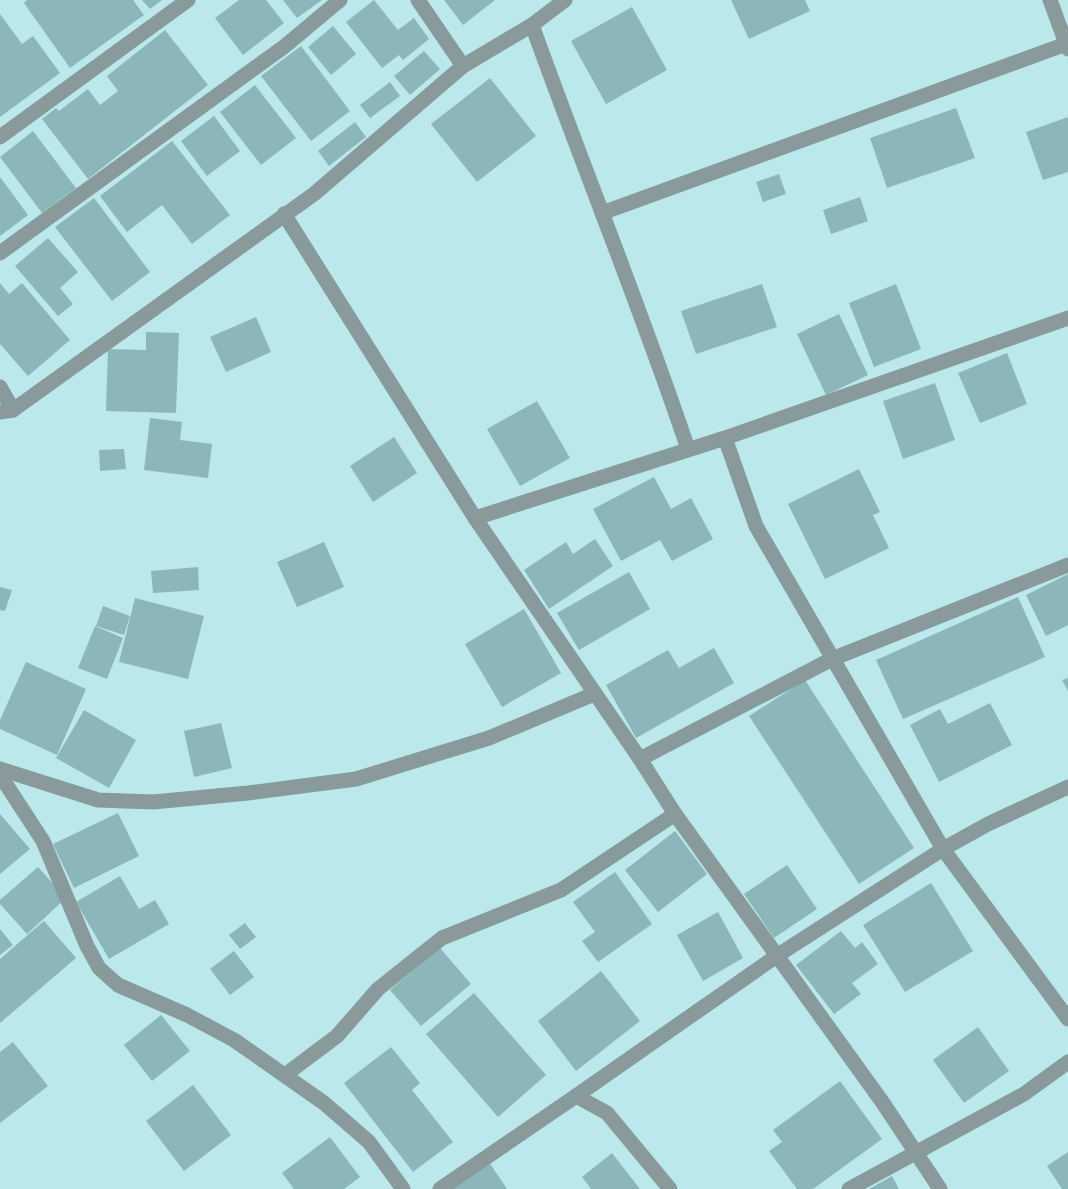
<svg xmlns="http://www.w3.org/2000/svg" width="1068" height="1189" viewBox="0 0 1068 1189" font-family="'Titillium Web',sans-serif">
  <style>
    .building { fill: #8bb7b9 }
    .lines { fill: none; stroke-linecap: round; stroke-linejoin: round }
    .minor { stroke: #889a9b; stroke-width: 15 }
    .tertiary { stroke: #889a9b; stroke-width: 15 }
  </style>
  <rect width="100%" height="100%" fill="#bbe9eb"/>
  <g class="building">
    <path d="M 27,0 L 133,0 L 144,15 L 70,68 L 24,3 Z"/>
    <path d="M 142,0 L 162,0 L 150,9 Z"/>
    <path d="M 239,0 L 266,0 L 284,23 L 243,55 L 215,18 Z"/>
    <path d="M 283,0 L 322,0 L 297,18 Z"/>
    <path d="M 374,0 L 398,30 L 414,18 L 429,39 L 403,60 L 399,55 L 382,68 L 346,22 Z"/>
    <path d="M 444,0 L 495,0 L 463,25 Z"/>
    <path d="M 731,0 L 805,0 L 810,11 L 749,39 Z"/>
    <path d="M 632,7 L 667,70 L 606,104 L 571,41 Z"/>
    <path d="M 0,14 L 22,44 L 33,36 L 60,73 L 0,117 Z"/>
    <path d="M 333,26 L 356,54 L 331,75 L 308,47 Z"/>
    <path d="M 165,30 L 208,85 L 88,179 L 42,119 L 56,108 L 59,111 L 88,89 L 100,105 L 118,91 L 107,76 Z"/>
    <path d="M 301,46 L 350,111 L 311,141 L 261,76 Z"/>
    <path d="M 424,51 L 440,69 L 410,95 L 394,76 Z"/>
    <path d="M 490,78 L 536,136 L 477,182 L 431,124 Z"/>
    <path d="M 390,82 L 400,96 L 370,118 L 360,105 Z"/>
    <path d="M 255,85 L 296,138 L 261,165 L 220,112 Z"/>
    <path d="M 956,108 L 975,158 L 887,188 L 870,138 Z"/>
    <path d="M 214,116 L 240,151 L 207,176 L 181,141 Z"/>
    <path d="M 1068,117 L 1068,172 L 1043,180 L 1026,132 Z"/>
    <path d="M 355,122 L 366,137 L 329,166 L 318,151 Z"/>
    <path d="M 33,131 L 76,188 L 42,213 L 0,157 Z"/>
    <path d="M 172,141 L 230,215 L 192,244 L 162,205 L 127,232 L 100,196 Z"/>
    <path d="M 779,174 L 786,194 L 763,202 L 756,182 Z"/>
    <path d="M 0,177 L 28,215 L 0,236 Z"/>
    <path d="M 860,197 L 868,221 L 831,234 L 823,210 Z"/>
    <path d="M 94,198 L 150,272 L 112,301 L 55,227 Z"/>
    <path d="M 48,238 L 78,272 L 60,288 L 73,304 L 58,316 L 15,266 Z"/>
    <path d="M 0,283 L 9,294 L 22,283 L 70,340 L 28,376 L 0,344 Z"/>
    <path d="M 762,284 L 777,327 L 696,354 L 681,311 Z"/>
    <path d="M 896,284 L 921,349 L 874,367 L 849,303 Z"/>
    <path d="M 839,314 L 868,375 L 826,395 L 797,334 Z"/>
    <path d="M 256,317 L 271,352 L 226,372 L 210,337 Z"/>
    <path d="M 146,332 L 179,333 L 176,413 L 106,411 L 108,349 L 146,350 Z"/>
    <path d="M 1007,353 L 1027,404 L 980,423 L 958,373 Z"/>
    <path d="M 935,383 L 955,440 L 903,459 L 883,401 Z"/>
    <path d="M 537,401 L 570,458 L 520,486 L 487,429 Z"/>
    <path d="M 150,418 L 182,422 L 180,440 L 212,444 L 208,478 L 144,470 Z"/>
    <path d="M 394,437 L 417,473 L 373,502 L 350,466 Z"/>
    <path d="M 124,449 L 126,469 L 100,471 L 99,450 Z"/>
    <path d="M 859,469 L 880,512 L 873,515 L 889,548 L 825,579 L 788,504 Z"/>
    <path d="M 654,477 L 671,509 L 691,498 L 713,539 L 672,561 L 660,540 L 621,561 L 593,509 Z"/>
    <path d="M 595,539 L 613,566 L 549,609 L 524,570 L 566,542 L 573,554 Z"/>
    <path d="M 324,542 L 344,587 L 297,607 L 277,562 Z"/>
    <path d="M 198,567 L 199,590 L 153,593 L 151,571 Z"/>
    <path d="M 629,572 L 650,609 L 579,650 L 557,613 Z"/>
    <path d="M 1068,574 L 1068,625 L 1046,636 L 1026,595 Z"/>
    <path d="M 0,587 L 12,590 L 5,611 L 0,610 Z"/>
    <path d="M 1018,597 L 1045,657 L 903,719 L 876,660 Z"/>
    <path d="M 135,598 L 204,616 L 188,679 L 119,662 Z"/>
    <path d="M 103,606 L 130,616 L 124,635 L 96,626 Z"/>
    <path d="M 524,609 L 561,673 L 502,707 L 465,644 Z"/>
    <path d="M 95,626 L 123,638 L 107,679 L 78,668 Z"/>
    <path d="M 714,648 L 734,683 L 636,738 L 606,685 L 668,650 L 679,668 Z"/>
    <path d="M 26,662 L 86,689 L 57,755 L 0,729 L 0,720 Z"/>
    <path d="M 1068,678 L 1068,691 L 1062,680 Z"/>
    <path d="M 805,680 L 914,848 L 859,884 L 749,716 Z"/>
    <path d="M 990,703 L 1012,745 L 939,782 L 910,725 L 940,709 L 948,724 Z"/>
    <path d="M 84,710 L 136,740 L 109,788 L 56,758 Z"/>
    <path d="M 221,723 L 232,768 L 194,777 L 184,731 Z"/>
    <path d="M 118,813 L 139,856 L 74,888 L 53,844 Z"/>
    <path d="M 0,814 L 30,849 L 0,874 Z"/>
    <path d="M 675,831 L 707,874 L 658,912 L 625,870 Z"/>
    <path d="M 787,865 L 817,909 L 774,938 L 744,894 Z"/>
    <path d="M 38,867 L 66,898 L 27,934 L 0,904 L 0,900 Z"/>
    <path d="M 615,872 L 652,924 L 598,962 L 582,941 L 595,932 L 573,902 Z"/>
    <path d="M 120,876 L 139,909 L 155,900 L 169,924 L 109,959 L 76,902 Z"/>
    <path d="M 931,883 L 973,951 L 905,992 L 863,925 Z"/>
    <path d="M 718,912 L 743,958 L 703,981 L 677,935 Z"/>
    <path d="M 44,921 L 76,958 L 0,1023 L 0,959 Z"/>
    <path d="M 245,923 L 256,937 L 240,949 L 229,935 Z"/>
    <path d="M 0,929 L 13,945 L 0,955 Z"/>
    <path d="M 841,931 L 855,948 L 862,942 L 878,964 L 852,983 L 861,994 L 834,1014 L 796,965 Z"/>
    <path d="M 440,948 L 471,984 L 421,1026 L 390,990 Z"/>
    <path d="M 234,951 L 254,977 L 230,995 L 210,969 Z"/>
    <path d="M 601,971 L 640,1021 L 576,1071 L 538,1021 Z"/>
    <path d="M 474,993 L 546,1075 L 498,1117 L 426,1034 Z"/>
    <path d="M 161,1015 L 190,1051 L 152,1081 L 124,1045 Z"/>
    <path d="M 978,1027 L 1009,1071 L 964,1103 L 933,1060 Z"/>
    <path d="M 13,1042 L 48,1086 L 0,1123 L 0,1052 Z"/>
    <path d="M 391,1047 L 420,1083 L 412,1090 L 453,1142 L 413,1172 L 344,1083 Z"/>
    <path d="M 840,1081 L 882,1139 L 813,1189 L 797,1189 L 769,1151 L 782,1142 L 773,1130 Z"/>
    <path d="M 193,1085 L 231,1135 L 184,1171 L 146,1121 Z"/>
    <path d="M 330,1137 L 360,1177 L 344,1189 L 294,1189 L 282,1173 Z"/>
    <path d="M 1068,1152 L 1068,1189 L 1062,1189 L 1047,1166 Z"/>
    <path d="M 612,1153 L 640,1189 L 591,1189 L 582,1177 Z"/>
    <path d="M 489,1162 L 507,1189 L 449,1189 Z"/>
    <path d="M 892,1176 L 899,1189 L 869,1189 Z"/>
  </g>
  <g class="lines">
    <g class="minor">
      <path d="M 418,0 L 463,66"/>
      <path d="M 1050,0 L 1068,49"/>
      <path d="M 532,25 C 583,167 640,306 688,449"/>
      <path d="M 0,137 L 188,0"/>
      <path d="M 602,213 L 1066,44"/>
      <path d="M 284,214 L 475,518 L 640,759 L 675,814 L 883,1103 L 940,1189"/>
      <path d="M 0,253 L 285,46 L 340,0"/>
      <path d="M 0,387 L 13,410"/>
      <path d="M 725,438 L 756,526 L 943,849 L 1068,1019"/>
      <path d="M 475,518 L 725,438 L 1068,318"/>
      <path d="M 640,759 L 832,659 L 1068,565"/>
      <path d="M 0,769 L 98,800 L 153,802 L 248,793 L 356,779 L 489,738 L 594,694"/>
      <path d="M 0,775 L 43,841 L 87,946 L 99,968 L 118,985 L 187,1015 L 234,1040 L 324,1103 L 369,1142 L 403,1189"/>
      <path d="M 285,1075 L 337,1036 L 378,989 L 442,938 L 561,890 L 675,814"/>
      <path d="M 576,1096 L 607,1113 L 670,1189"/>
      <path d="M 440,1189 L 576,1096 L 778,955 L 943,849 L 988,824 L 1068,787"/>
      <path d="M 849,1189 L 1024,1094 L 1068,1062"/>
    </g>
    <path class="tertiary" d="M 0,412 L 13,410 L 314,194 L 463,66 L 532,25 L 565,0"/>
  </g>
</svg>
